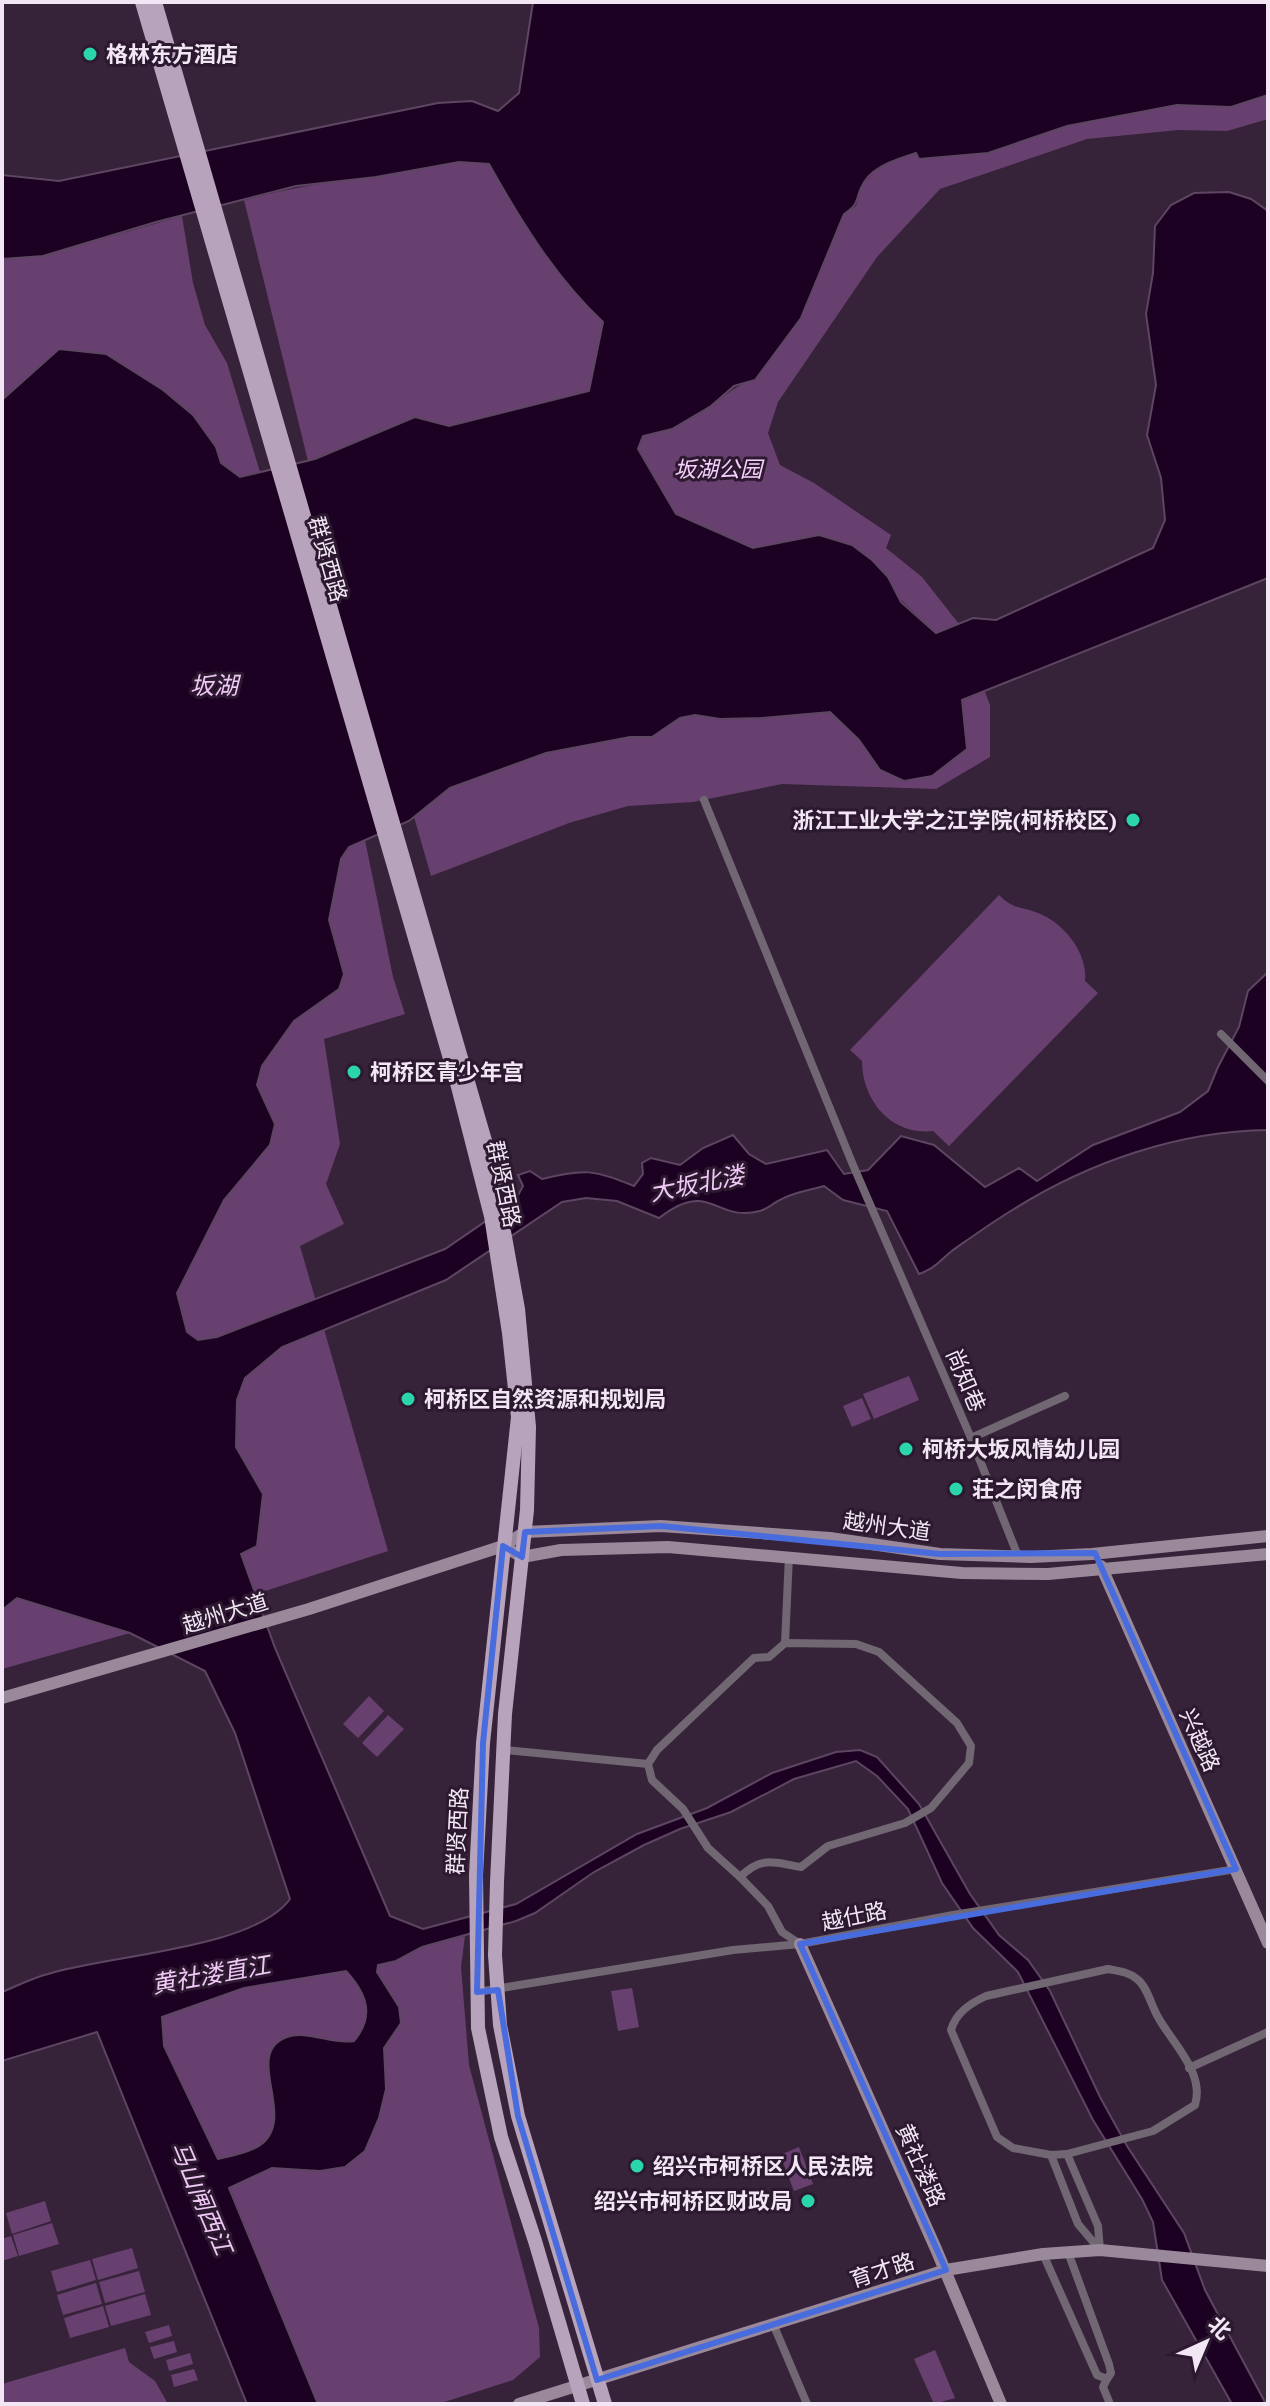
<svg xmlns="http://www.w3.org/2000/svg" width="1270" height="2406" viewBox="0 0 1270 2406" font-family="'PT Serif','Noto Sans SC',serif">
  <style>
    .green { fill: #684070 }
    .water { fill: #1d0122; stroke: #5d4661; stroke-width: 2; fill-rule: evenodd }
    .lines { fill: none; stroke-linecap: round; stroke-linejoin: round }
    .street { stroke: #716773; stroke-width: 8 }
    .secondary { stroke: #99899b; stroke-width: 12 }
    .primary { stroke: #b7a3bb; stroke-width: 14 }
    .marked { fill: none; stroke: #486cde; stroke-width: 6; stroke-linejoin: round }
    .poi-dot { fill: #2bd5ac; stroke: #2c192f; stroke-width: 3 }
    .labels { text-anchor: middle; stroke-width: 6; stroke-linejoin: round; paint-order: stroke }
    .poi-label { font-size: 22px; font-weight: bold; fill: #f2e6f5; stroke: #2c192f; text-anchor: start }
    .park-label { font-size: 22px; font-style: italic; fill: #f7d0fe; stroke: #2c192f }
    .street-label { font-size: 22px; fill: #f2e6f5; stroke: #2c192f }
    .water-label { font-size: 24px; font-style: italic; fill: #efc8f6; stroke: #2c192f }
  </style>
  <rect width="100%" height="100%" fill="#362339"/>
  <g class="green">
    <path d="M 1268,95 L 1268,119 L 1227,131 L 1178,130 L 1087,139 L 940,189 L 877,257 L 778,402 L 768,433 L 780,465 L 814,483 L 891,535 L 886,548 L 922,577 L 959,624 L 990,705 L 990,757 L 936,789 L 782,784 L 693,802 L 628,806 L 569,823 L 431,876 L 414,817 L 450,788 L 546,753 L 631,737 L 652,737 L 680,717 L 695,715 L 720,719 L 761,718 L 830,712 L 859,740 L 880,769 L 962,700 L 976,694 L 936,633 L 898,597 L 888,577 L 872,560 L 852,545 L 819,535 L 753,548 L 675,514 L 638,449 L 643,436 C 669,430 691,421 712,405 C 729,393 734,386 755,380 L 844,214 L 856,206 L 862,185 L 880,166 L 916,153 L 988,153 L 1067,126 L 1177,105 L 1231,107 Z"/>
    <path d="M 459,162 L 489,164 C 521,222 555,277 603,322 L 590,391 L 449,426 L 415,417 L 308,461 L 244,200 C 315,181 387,175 459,162 Z"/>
    <path d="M 182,216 L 193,283 L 205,325 L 227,363 L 260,472 L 240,477 L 221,463 L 216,447 L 106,354 L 2,400 L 2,259 L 43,256 Z"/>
    <path d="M 365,840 L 393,977 L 405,1014 L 324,1039 L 340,1144 L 326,1184 L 344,1224 L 300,1246 L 388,1551 L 256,1594 L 241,1554 L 263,1494 L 236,1447 L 237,1400 L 198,1340 L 187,1332 L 177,1293 L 224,1200 L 270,1145 L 257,1085 L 262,1066 L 294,1021 L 339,989 L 344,974 L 329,920 L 341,859 L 349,847 Z"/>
    <path d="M 999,895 C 1014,910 1020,906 1038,913 C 1064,923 1088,953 1085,981 L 1098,993 L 949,1146 L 933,1131 C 891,1136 862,1100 862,1061 L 850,1050 Z"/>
    <path d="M 909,1376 L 919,1400 L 874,1419 L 863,1394 Z"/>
    <path d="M 862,1398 L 871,1419 L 852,1427 L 843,1406 Z"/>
    <path d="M 2,1584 L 17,1598 L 130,1633 L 2,1669 Z"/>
    <path d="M 369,1696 L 384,1711 L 358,1738 L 343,1724 Z"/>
    <path d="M 388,1715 L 404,1729 L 377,1757 L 362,1743 Z"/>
    <path d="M 465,1936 L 461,1967 L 469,2065 L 539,2328 L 540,2357 L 513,2380 L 438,2404 L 318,2404 L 214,2149 L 164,2046 L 162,2016 L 244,1988 L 396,1961 L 422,1947 Z"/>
    <path d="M 632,1988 L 639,2027 L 618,2031 L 611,1991 Z"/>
    <path d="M 799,2147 L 813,2184 L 794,2191 L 780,2155 Z"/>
    <path d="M 45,2201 L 51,2221 L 12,2234 L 6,2213 Z"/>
    <path d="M 52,2223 L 59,2244 L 19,2256 L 13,2235 Z"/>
    <path d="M 11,2236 L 18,2256 L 2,2261 L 2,2239 Z"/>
    <path d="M 132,2248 L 138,2268 L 98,2280 L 92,2259 Z"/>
    <path d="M 90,2260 L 96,2280 L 57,2292 L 51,2271 Z"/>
    <path d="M 139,2271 L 145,2292 L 105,2303 L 99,2282 Z"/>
    <path d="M 96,2283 L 102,2304 L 63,2315 L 57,2295 Z"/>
    <path d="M 145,2294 L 151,2315 L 111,2326 L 105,2306 Z"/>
    <path d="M 103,2306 L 109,2327 L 70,2338 L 64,2318 Z"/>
    <path d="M 169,2325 L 172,2336 L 149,2343 L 145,2332 Z"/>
    <path d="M 174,2341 L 177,2352 L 154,2359 L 150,2347 Z"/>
    <path d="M 125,2348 L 129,2362 L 155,2381 L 168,2404 L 2,2404 L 2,2384 Z"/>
    <path d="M 935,2350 L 955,2398 L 934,2404 L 914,2359 Z"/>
    <path d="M 190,2353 L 193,2364 L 169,2371 L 166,2360 Z"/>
    <path d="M 194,2369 L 198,2380 L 174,2387 L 171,2375 Z"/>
  </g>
  <path class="water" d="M 533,2 L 1268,2 L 1268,95 L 1231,107 L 1177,105 L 1067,126 L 988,153 L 919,159 L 916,153 C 896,160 870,166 861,188 C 855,202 859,204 844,214 L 801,318 L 755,380 L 734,386 L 711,406 L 672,429 L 643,436 L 638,449 L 676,514 L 753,548 L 819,535 L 852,545 L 872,560 L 888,577 L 901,602 L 936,633 L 973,618 L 996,620 L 1153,548 L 1165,520 L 1161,478 L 1147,435 L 1156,385 L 1146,314 L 1153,273 L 1155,226 L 1171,205 L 1194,193 L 1229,192 L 1251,199 L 1268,211 L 1268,578 L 962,700 L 967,749 L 932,776 L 904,781 L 880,770 L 859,740 L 830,712 L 761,718 L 720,719 L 695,715 L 680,718 L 652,737 L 630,737 L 546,753 L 450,788 L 409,821 L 349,847 L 341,859 L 329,920 L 344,974 L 339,989 L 294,1021 L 262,1066 L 257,1085 L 275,1124 L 270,1145 L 224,1200 L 177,1293 L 187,1332 L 198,1340 L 217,1337 L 445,1249 L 515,1201 L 523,1186 L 518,1175 L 530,1171 L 542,1179 C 585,1168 594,1170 634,1186 L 643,1174 L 642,1163 L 651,1158 L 680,1165 L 703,1148 L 733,1135 L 749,1154 L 766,1164 L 827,1150 L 844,1174 L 868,1170 L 901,1136 L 934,1145 L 985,1187 L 1019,1168 L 1037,1181 L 1093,1145 L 1180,1112 L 1208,1091 L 1218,1067 L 1239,1027 L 1248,991 L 1268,972 L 1268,1130 C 1179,1131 1089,1162 1014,1209 C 994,1221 973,1236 953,1250 C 940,1260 936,1268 919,1274 L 887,1211 L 843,1200 L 824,1186 C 811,1190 794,1192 782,1199 C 774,1202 768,1209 760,1211 C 715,1223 710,1178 659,1218 L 617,1201 L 586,1198 L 562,1202 L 446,1280 L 282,1347 L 245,1378 L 237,1400 L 236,1447 L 263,1494 L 257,1546 L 241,1554 L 275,1648 L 390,1916 L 423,1929 L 516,1904 L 637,1834 L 707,1808 L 772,1773 L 836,1752 L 860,1750 L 877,1757 L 919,1804 L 970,1894 L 999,1935 L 1028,1960 L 1050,1991 L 1100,2097 L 1127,2146 L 1184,2233 L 1205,2290 L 1266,2404 L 1232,2404 L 1162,2280 L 1153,2222 L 1142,2199 L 1093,2120 L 1018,1972 L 973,1928 L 942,1883 L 908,1809 L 877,1776 L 856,1761 L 794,1779 L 731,1812 L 680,1829 L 644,1845 L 594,1872 L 535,1913 L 516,1921 L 422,1947 L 396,1961 L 378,1965 L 377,1972 L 399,2007 L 401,2023 L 384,2048 L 386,2089 L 379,2118 L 365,2151 L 345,2167 L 320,2171 L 272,2168 L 229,2188 L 318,2404 L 247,2404 L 97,2032 L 2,2061 L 2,1992 C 17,1986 32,1978 48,1974 C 108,1955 254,1949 290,1899 L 235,1733 L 205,1671 L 130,1633 L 17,1598 L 2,1610 L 2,400 L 59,349 L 106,354 L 163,390 L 193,415 L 216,447 L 221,463 L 240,477 L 315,459 L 415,417 L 449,426 L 589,391 L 603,322 C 555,277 521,221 489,164 L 459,162 L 376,177 L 296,186 L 156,222 L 43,256 L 2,259 L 2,175 L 59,181 L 438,103 L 472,101 L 498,111 L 519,93 ZM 346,1971 C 367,1994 375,2016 354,2041 C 333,2045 307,2030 287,2037 C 241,2054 300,2118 259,2146 C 247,2153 232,2156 218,2159 L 164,2046 L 162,2017 L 244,1988 Z"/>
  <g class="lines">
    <g class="street">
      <path d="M 704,800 L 853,1165 L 971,1438 L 1018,1556"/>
      <path d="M 1221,1034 L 1268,1081"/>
      <path d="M 971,1438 L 1065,1396"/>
      <path d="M 785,1643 L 856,1644 L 879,1652 L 957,1723 L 971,1746 L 969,1763 L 931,1808 L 905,1823 L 828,1846 L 801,1867 C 774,1863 763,1855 740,1877 L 708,1848 L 683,1809 L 652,1780 L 648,1764 L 657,1750 L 754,1658 L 769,1657 Z"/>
      <path d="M 785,1643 L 789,1556"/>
      <path d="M 505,1750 L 648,1764"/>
      <path d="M 740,1877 L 768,1906 L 782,1932 L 800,1944"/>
      <path d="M 1108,1969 C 1118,1971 1129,1972 1137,1979 C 1147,1986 1151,2005 1158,2017 C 1172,2043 1205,2072 1195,2105 L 1153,2131 L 1067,2154 L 1051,2155 L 1013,2148 L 997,2137 L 951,2030 C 956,2013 969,2004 986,1996 Z"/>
      <path d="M 477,1992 L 733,1950 L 800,1944 L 953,1915 L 1236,1869"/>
      <path d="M 1189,2068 L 1268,2032"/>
      <path d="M 1051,2155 L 1078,2224 L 1100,2250 L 1098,2226 L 1067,2154"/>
      <path d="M 1043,2254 L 1097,2375 L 1107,2379 L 1111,2373 L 1109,2364 L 1068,2252"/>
      <path d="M 774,2326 L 807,2404"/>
      <path d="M 1107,2379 L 1103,2387 L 1110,2404"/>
    </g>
    <g class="secondary">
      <path d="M 503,1546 L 522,1557 L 561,1550 L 668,1547 L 962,1573 L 1048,1574 L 1268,1554"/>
      <path d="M 1101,1566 L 1268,1943"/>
      <path d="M 2,1698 L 309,1609 L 503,1546 L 525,1532 L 661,1526 L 830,1538 L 940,1554 L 1031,1557 L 1092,1554 L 1268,1536"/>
      <path d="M 800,1944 L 936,2249 L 1001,2404"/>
      <path d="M 519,2404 L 946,2270 L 1043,2254 L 1100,2250 L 1268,2266"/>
    </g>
    <g class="primary">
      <path d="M 142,2 L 456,1079 L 491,1216 L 509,1333 L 518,1417 L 483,1743 L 476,1875 L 478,2028 L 501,2137 L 535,2241 L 583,2404"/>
      <path d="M 155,2 L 479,1120 L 492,1165 L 518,1309 L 529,1427 L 527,1510 L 505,1714 L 497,1882 L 495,1955 L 500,2025 L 518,2116 L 605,2404"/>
    </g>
  </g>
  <path class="marked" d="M 661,1526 L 940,1554 L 1095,1553 L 1236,1869 L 800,1944 L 946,2270 L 597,2380 L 518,2116 L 498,1990 L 477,1992 L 483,1743 L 503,1546 L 522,1557 L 525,1532 Z"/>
  <g class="poi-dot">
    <circle cx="90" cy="54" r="8"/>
    <circle cx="1133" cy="820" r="8"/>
    <circle cx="354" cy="1072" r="8"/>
    <circle cx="408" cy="1399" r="8"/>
    <circle cx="906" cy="1449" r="8"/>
    <circle cx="956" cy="1489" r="8"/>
    <circle cx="637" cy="2166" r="8"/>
    <circle cx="808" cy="2201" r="8"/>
  </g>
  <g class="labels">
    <g class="poi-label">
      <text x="106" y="62">格林东方酒店</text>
      <text x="1117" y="828" text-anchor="end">浙江工业大学之江学院(柯桥校区)</text>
      <text x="370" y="1080">柯桥区青少年宫</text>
      <text x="424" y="1407">柯桥区自然资源和规划局</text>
      <text x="922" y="1457">柯桥大坂风情幼儿园</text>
      <text x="972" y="1497">荘之闵食府</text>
      <text x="653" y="2174">绍兴市柯桥区人民法院</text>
      <text x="792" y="2209" text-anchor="end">绍兴市柯桥区财政局</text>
    </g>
    <g class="park-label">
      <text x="718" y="477">坂湖公园</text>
    </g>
    <g class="street-label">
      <text transform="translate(328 559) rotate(74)" y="8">群贤西路</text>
      <text transform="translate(504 1184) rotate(78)" y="8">群贤西路</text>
      <text transform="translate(966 1380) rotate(67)" y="8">尚知巷</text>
      <text transform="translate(887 1526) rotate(8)" y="8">越州大道</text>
      <text transform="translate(225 1613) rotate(-17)" y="8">越州大道</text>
      <text transform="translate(1200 1740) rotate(66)" y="8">兴越路</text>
      <text transform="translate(457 1831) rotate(-87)" y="8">群贤西路</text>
      <text transform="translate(854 1916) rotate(-11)" y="8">越仕路</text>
      <text transform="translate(921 2165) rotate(66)" y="8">黄社溇路</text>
      <text transform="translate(882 2270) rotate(-18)" y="8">育才路</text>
    </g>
    <g class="water-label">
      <text x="214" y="694">坂湖</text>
      <text transform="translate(697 1184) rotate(-11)" y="8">大坂北溇</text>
      <text transform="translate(211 1975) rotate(-10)" y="8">黄社溇直江</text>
      <text transform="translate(201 2198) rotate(67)" y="8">马山闸西江</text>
    </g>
  </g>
  <rect width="1270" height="2406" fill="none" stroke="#f2e6f5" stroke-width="8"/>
  <g transform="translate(1206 2342) rotate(44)" stroke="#2c192f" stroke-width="6" paint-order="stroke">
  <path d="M0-6L14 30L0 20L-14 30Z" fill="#f2e6f5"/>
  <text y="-12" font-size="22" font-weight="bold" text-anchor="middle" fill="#f2e6f5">北</text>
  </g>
</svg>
